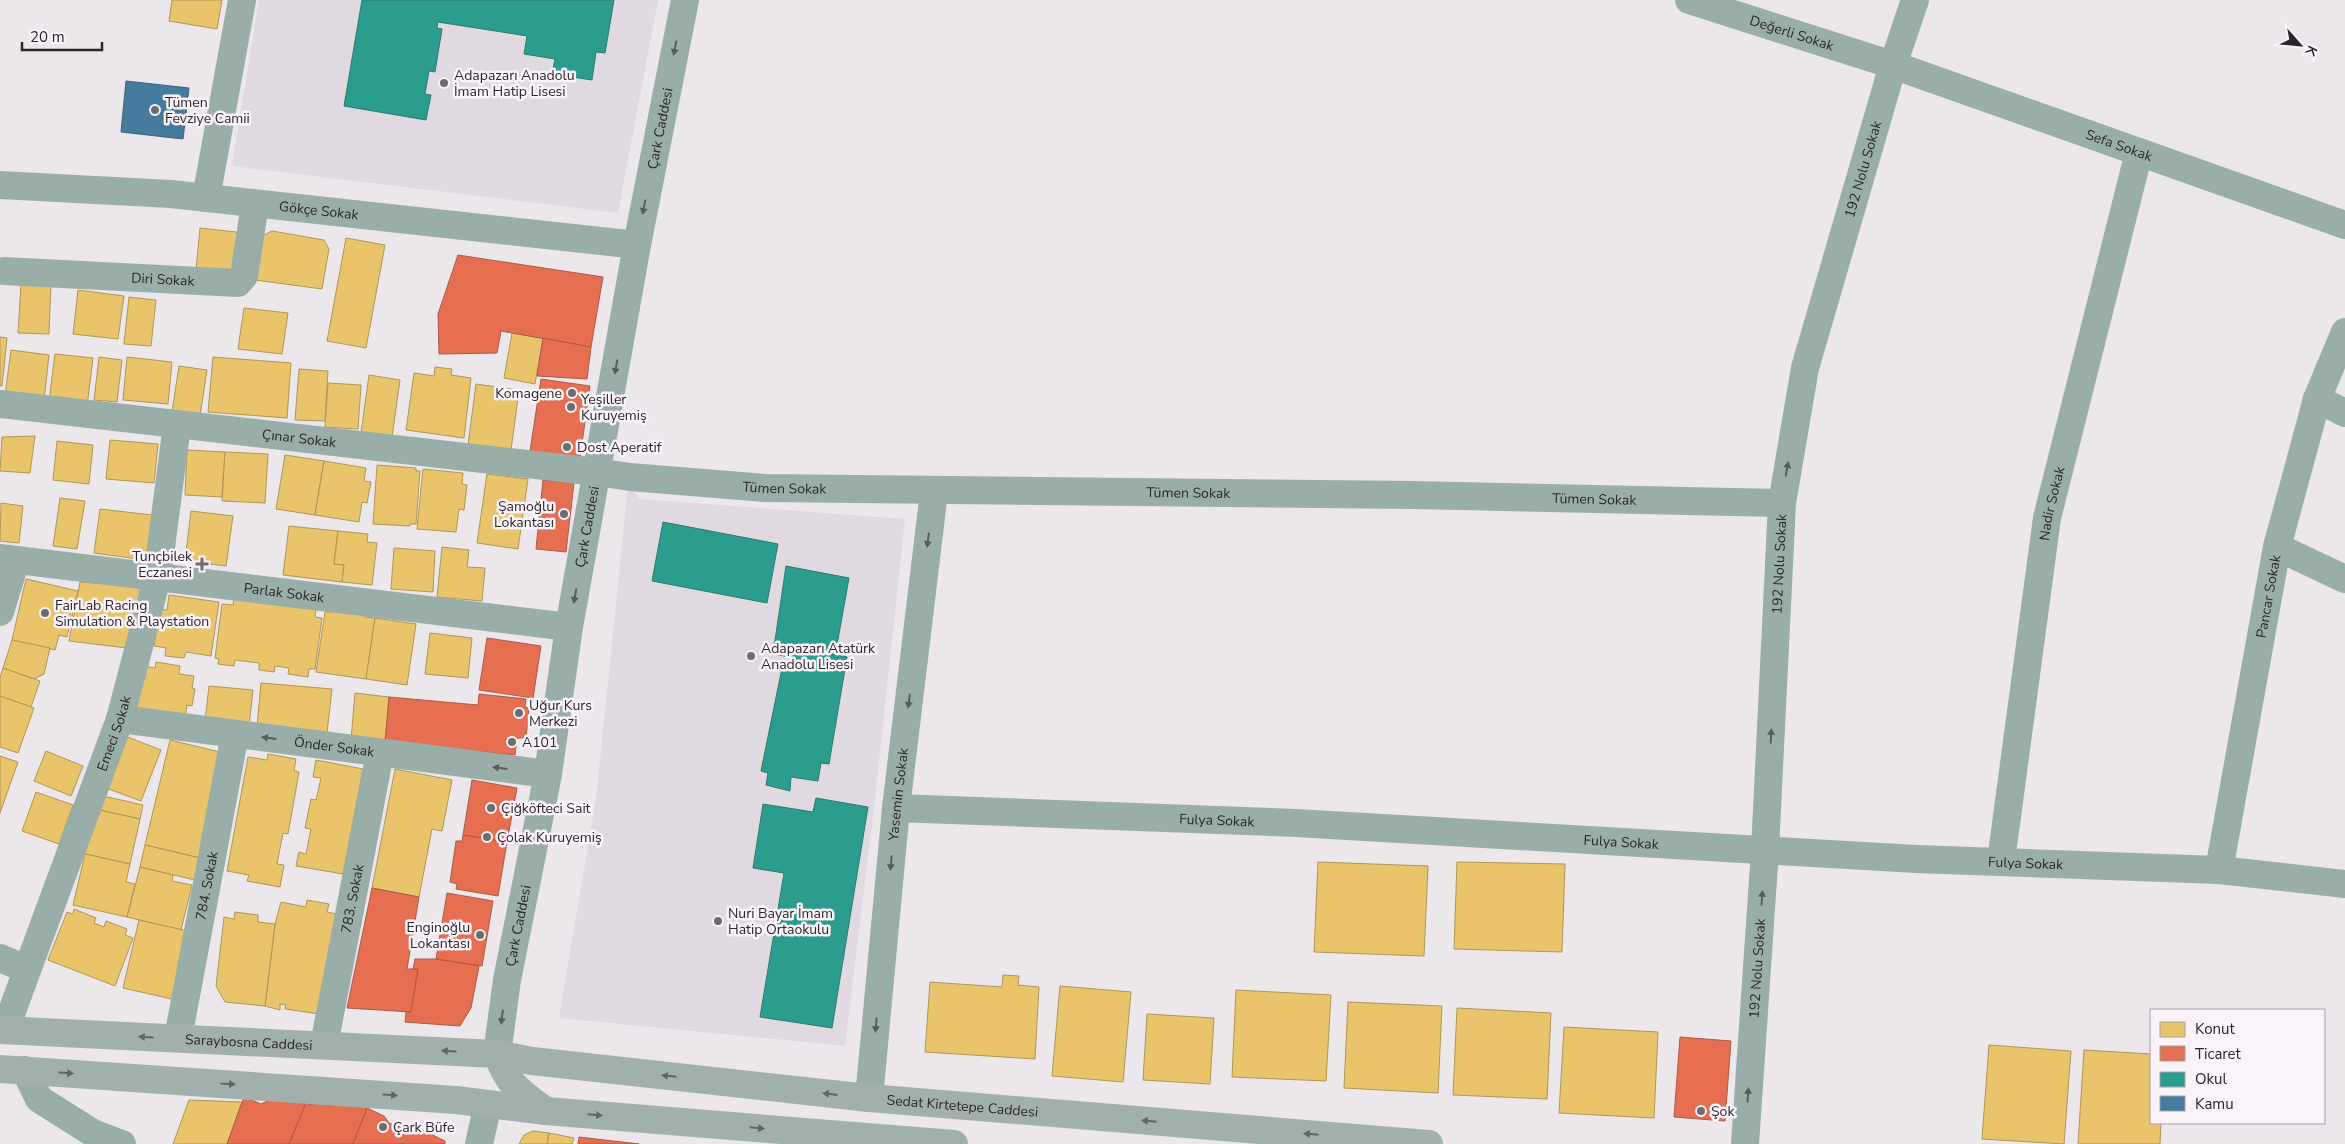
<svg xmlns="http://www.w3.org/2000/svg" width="2345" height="1144" viewBox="0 0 2345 1144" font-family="'Nunito Sans',sans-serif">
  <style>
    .built { fill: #e1d9e1 }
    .homes { fill: #e9c46a; stroke: #b09557 }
    .shops { fill: #e76f51; stroke: #ae5945 }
    .schools { fill: #2a9d8f; stroke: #2a7a71 }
    .public { fill: #457b9d; stroke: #3d627a }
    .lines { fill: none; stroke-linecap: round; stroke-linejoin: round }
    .minor { stroke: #99aea9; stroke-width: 28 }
    .major { stroke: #a1b0ad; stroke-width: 28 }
    .oneway { fill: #565d5d }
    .oneway2 { fill: #606565 }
    .poi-dot { fill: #6e6a6e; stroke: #faf3fa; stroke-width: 2 }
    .labels { text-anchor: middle; stroke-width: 5; stroke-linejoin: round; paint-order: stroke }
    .street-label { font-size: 14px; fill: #2a272a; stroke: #faf3fa }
    .poi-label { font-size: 14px; fill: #2a272a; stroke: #faf3fa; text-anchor: start }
  </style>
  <rect width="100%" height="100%" fill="#ebe7eb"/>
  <g class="built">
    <path d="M 259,0 L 658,0 L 618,213 L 232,166 Z"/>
    <path d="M 628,486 L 640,499 L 905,519 L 875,799 L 845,1046 L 559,1018 L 596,799 Z"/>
  </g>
  <g class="homes">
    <path d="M 172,0 L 222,0 L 217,29 L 169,21 Z"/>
    <path d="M 200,228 L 236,232 L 243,242 L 239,276 L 196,270 Z"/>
    <path d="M 272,231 L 324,240 L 329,249 L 322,289 L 255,280 L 262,236 Z"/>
    <path d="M 346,238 L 385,245 L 366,348 L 327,341 Z"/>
    <path d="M 21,284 L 51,285 L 49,334 L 18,333 Z"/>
    <path d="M 78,290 L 124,296 L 118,339 L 73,334 Z"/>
    <path d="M 129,297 L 156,300 L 151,346 L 124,344 Z"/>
    <path d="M 244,308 L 288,313 L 282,354 L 238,349 Z"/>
    <path d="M 512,333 L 543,338 L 535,384 L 504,378 Z"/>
    <path d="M 0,337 L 7,338 L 2,386 L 0,386 Z"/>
    <path d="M 11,350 L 49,355 L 44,400 L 5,395 Z"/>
    <path d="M 55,354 L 93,358 L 87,406 L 49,401 Z"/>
    <path d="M 99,357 L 122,360 L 117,402 L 94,400 Z"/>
    <path d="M 127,357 L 172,362 L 168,404 L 123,400 Z"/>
    <path d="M 213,357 L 291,363 L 287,418 L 208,412 Z"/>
    <path d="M 179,366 L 207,370 L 200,416 L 172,412 Z"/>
    <path d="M 435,367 L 452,369 L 451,375 L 471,378 L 464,438 L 406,430 L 414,373 L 434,376 Z"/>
    <path d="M 299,369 L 328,371 L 325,421 L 295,420 Z"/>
    <path d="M 369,375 L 400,380 L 392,437 L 361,433 Z"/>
    <path d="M 328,383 L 361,385 L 358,429 L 325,427 Z"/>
    <path d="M 476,384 L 519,390 L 511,450 L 468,445 Z"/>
    <path d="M 35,436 L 30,473 L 0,471 L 2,437 Z"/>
    <path d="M 110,440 L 158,444 L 154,483 L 106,479 Z"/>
    <path d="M 57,441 L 93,445 L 89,484 L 53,480 Z"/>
    <path d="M 187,450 L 225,452 L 222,497 L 185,495 Z"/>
    <path d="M 225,452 L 268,454 L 265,503 L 222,501 Z"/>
    <path d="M 285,455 L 324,461 L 315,515 L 276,509 Z"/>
    <path d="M 324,461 L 366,468 L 364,481 L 371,482 L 367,503 L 362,502 L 359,522 L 315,515 Z"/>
    <path d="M 377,465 L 416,468 L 416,471 L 420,471 L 416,524 L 410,524 L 410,526 L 373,524 Z"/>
    <path d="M 423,469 L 463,473 L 462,484 L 467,485 L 464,510 L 459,509 L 456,532 L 417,529 Z"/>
    <path d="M 487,474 L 528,479 L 518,549 L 477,543 Z"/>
    <path d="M 60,498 L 85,501 L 77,549 L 53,546 Z"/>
    <path d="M 1,503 L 23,506 L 19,543 L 0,541 Z"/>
    <path d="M 100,509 L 152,515 L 146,560 L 94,553 Z"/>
    <path d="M 191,511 L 233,516 L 226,566 L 185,561 Z"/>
    <path d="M 289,526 L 338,531 L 334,564 L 344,565 L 342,582 L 283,575 Z"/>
    <path d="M 338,531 L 368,534 L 367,542 L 377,543 L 372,585 L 342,582 L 344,565 L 334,564 Z"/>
    <path d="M 442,547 L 469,550 L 467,567 L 485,568 L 482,601 L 437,597 Z"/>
    <path d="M 394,548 L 435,551 L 433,592 L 391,589 Z"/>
    <path d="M 26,579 L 78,591 L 67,637 L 59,635 L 55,650 L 12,640 Z"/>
    <path d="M 80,582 L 144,586 L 127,648 L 69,641 Z"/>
    <path d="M 169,595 L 219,602 L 211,656 L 186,652 L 184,658 L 165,656 L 166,648 L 154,646 L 160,609 L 167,610 Z"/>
    <path d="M 234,599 L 316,609 L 315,617 L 322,618 L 315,669 L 309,669 L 308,677 L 288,674 L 289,668 L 275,666 L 274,672 L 259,670 L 259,663 L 235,660 L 234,666 L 218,664 L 219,659 L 215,658 L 222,604 L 233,605 Z"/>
    <path d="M 332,607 L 365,612 L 364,617 L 375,618 L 366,679 L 316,672 L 325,612 L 331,612 Z"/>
    <path d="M 375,618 L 416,624 L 407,685 L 366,679 Z"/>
    <path d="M 430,633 L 472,638 L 468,678 L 425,674 Z"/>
    <path d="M 12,640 L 50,648 L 44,674 L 34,679 L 3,668 Z"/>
    <path d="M 156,662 L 180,666 L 179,674 L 194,676 L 192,688 L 195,689 L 192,706 L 187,705 L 185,719 L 132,711 L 144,666 L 155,668 Z"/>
    <path d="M 3,668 L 40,681 L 31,707 L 0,696 L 0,678 Z"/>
    <path d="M 261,683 L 332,689 L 327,733 L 257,727 Z"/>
    <path d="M 209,686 L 253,690 L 249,726 L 205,721 Z"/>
    <path d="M 355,693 L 389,697 L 385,743 L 351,740 Z"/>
    <path d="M 0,696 L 34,708 L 18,753 L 0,747 Z"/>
    <path d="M 125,736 L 161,750 L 141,801 L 106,788 Z"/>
    <path d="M 170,740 L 224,753 L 200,858 L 145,845 Z"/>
    <path d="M 46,751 L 83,766 L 71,796 L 34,781 Z"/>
    <path d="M 268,754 L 296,759 L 294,771 L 299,772 L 288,834 L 283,833 L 277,864 L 284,865 L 280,887 L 247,881 L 249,875 L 227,871 L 248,757 L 267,760 Z"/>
    <path d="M 0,756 L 18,762 L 0,813 Z"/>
    <path d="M 316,760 L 363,769 L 343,874 L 296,866 L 299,852 L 306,854 L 311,829 L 305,828 L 311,799 L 316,800 L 321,778 L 313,777 Z"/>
    <path d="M 395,769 L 452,780 L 442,831 L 432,829 L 419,897 L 372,888 Z"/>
    <path d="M 36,792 L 73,805 L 59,844 L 22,831 Z"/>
    <path d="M 99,795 L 143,805 L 140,819 L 95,809 Z"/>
    <path d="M 95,809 L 140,819 L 130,864 L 85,854 Z"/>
    <path d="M 145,845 L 200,858 L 195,880 L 140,867 Z"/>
    <path d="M 85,854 L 130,864 L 126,882 L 135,884 L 127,917 L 73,905 Z"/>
    <path d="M 1318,862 L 1428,866 L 1424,956 L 1314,952 Z"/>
    <path d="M 1457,862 L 1565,864 L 1562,952 L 1454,949 Z"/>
    <path d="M 140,867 L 173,875 L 172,881 L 192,885 L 181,930 L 127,917 Z"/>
    <path d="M 307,900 L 329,904 L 327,912 L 336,914 L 319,1014 L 285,1009 L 286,1005 L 280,1004 L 280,1010 L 265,1006 L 275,924 L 281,902 L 306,907 Z"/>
    <path d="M 74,909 L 96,918 L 94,923 L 104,927 L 106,921 L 127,929 L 125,935 L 133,938 L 115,986 L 48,960 L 67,912 L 73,914 Z"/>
    <path d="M 235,912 L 258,915 L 258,922 L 275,924 L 265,1006 L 225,1002 L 216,986 L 224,917 L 234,919 Z"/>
    <path d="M 139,920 L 192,932 L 176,1000 L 123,988 Z"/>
    <path d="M 1003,975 L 1019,976 L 1018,985 L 1039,987 L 1035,1059 L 925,1052 L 930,982 L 1002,987 Z"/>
    <path d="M 1060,986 L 1131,992 L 1123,1082 L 1052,1076 Z"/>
    <path d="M 1236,990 L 1331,995 L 1326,1081 L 1232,1077 Z"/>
    <path d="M 1348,1002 L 1442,1006 L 1438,1093 L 1344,1088 Z"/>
    <path d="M 1457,1008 L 1551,1013 L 1547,1099 L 1453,1095 Z"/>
    <path d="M 1147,1014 L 1214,1018 L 1210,1084 L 1143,1080 Z"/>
    <path d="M 1564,1027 L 1658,1032 L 1654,1118 L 1559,1113 Z"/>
    <path d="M 1989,1045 L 2071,1051 L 2064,1144 L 1982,1139 Z"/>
    <path d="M 2084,1050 L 2151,1054 L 2151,1123 L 2161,1123 L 2160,1144 L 2078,1144 Z"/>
    <path d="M 189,1100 L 242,1102 L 227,1144 L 173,1144 Z"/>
    <path d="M 533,1131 L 549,1133 L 547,1144 L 519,1144 L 524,1135 Z"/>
    <path d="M 549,1133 L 574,1138 L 572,1144 L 547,1144 Z"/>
  </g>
  <g class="shops">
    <path d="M 458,255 L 603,277 L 591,347 L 501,331 L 497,353 L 439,354 L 438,314 Z"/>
    <path d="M 543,338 L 591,347 L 587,379 L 537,376 Z"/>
    <path d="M 541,379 L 590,386 L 580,458 L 530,451 Z"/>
    <path d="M 543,480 L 574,483 L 566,552 L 536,549 Z"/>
    <path d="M 487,638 L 541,646 L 533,698 L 479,690 Z"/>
    <path d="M 479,694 L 526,699 L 525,707 L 529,708 L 526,738 L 517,738 L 515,755 L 385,743 L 389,697 L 478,705 Z"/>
    <path d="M 472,780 L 517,788 L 507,842 L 463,835 Z"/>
    <path d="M 463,835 L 507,842 L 498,896 L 456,889 L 457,884 L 450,882 L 456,841 L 462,841 Z"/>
    <path d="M 372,888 L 419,897 L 407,969 L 418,969 L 411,1012 L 347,1008 Z"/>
    <path d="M 447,893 L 493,901 L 482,966 L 436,959 Z"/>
    <path d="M 415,959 L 436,959 L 479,966 L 471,1008 L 460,1026 L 405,1022 L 406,1012 L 411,1012 L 418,969 L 413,969 Z"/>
    <path d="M 1680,1037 L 1731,1041 L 1725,1121 L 1674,1117 Z"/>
    <path d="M 244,1097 L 261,1104 L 274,1098 L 306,1103 L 289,1144 L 227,1144 Z"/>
    <path d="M 314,1099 L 332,1106 L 334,1101 L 345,1099 L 367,1108 L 353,1144 L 289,1144 L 306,1103 L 312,1105 Z"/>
    <path d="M 367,1108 L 384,1116 L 389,1123 L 414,1132 L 416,1127 L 445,1141 L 445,1144 L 353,1144 Z"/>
    <path d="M 579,1137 L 639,1144 L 578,1144 Z"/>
  </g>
  <g class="schools">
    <path d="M 362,0 L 614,0 L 605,53 L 596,52 L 592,80 L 552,74 L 555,59 L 524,54 L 527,36 L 438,22 L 437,28 L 442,29 L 435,72 L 429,71 L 425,94 L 431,95 L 426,120 L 344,106 Z"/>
    <path d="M 663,522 L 778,544 L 767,603 L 652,581 Z"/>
    <path d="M 786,566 L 849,578 L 837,645 L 829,644 L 828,653 L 847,657 L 829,764 L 821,763 L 818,781 L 791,777 L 790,791 L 766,785 L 768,773 L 761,771 L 782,668 L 794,669 L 796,658 L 773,654 Z"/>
    <path d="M 816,798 L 868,807 L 832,1028 L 760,1017 L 784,873 L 753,868 L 763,804 L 813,812 Z"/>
  </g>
  <path class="public" d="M 126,81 L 189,88 L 183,139 L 121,132 Z"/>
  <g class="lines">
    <g class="minor">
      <path id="s1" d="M 1689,0 L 1893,65 L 2345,225"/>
      <path id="s2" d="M 0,185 L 171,194 L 637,245"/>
      <path d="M 206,198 L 242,0"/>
      <path id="s3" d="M 4,271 L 238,283 L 244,276 L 255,204"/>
      <path d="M 2317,399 L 2345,413"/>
      <path id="s4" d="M 1,404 L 597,472 L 630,477 L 765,488 L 1412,495 L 1782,503"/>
      <path d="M 2277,547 L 2345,579"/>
      <path id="s5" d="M 0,558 L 569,627"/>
      <path d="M 0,612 L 16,560"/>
      <path id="s6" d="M 120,719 L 548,774"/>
      <path id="s7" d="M 896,808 L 1296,823 L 1916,859 L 2219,870 L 2345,884"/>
      <path id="s8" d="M 2001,861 L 2047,518 L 2139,152"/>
      <path id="s9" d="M 2219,870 L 2277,547 L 2317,399 L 2345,332"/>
      <path d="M 0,958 L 26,969"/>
      <path id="s10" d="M 5,1030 L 120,719 L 157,578 L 177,425"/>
      <path id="s11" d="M 178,1038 L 235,734"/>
      <path id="s12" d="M 324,1045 L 380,753"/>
      <path id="s13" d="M 497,1054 L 507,980 L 548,774 L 569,627 L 637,245 L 685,0"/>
      <path d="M 25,1070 L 39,1099 L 93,1133 L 122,1144"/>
      <path id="s14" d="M 869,1098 L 896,808 L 934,492"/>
      <path d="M 479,1144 L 488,1104"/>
      <path id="s15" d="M 1745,1144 L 1765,850 L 1782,503 L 1805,368 L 1893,65 L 1915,0"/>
    </g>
    <g class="major">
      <path id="s16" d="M 0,1030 L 497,1054 L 532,1061 L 869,1098 L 1429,1144"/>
      <path d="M 497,1054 C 509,1086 520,1092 546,1111"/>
      <path d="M 0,1069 L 456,1100 L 546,1111 L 954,1144"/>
    </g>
  </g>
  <defs><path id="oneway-solid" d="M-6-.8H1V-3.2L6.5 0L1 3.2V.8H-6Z" transform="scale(1.25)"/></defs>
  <g class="oneway">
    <use href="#oneway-solid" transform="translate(675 48) rotate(101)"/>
    <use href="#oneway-solid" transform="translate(644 207) rotate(101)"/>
    <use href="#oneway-solid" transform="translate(616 367) rotate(100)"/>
    <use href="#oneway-solid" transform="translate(1787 469) rotate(-80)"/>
    <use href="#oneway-solid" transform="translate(928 540) rotate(97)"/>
    <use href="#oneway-solid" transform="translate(575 596) rotate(100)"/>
    <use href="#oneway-solid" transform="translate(909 701) rotate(97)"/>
    <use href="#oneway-solid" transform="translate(1771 736) rotate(-87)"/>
    <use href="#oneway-solid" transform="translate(269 738) rotate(-173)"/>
    <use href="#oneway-solid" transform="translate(500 768) rotate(-173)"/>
    <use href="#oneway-solid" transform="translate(891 863) rotate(95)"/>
    <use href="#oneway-solid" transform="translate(1762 898) rotate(-86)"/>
    <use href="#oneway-solid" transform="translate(502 1017) rotate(97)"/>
    <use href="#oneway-solid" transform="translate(876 1025) rotate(95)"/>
    <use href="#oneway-solid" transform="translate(1748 1095) rotate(-86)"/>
  </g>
  <g class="oneway2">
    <use href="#oneway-solid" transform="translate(146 1037) rotate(-177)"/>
    <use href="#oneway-solid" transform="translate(449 1051) rotate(-177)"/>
    <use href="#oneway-solid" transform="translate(66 1073) rotate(4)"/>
    <use href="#oneway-solid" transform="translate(669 1076) rotate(-174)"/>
    <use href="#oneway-solid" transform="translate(228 1084) rotate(4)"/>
    <use href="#oneway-solid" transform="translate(830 1094) rotate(-173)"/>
    <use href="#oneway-solid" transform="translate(390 1095) rotate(4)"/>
    <use href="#oneway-solid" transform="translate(595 1115) rotate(5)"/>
    <use href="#oneway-solid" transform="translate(1149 1121) rotate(-175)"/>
    <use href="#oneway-solid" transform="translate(757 1128) rotate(5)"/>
    <use href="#oneway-solid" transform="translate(1311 1134) rotate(-175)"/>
  </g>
  <g class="poi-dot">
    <circle cx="444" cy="83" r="5"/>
    <circle cx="155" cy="110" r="5"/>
    <circle cx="572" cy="393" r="5"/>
    <circle cx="571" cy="407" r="5"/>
    <circle cx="567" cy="447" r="5"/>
    <circle cx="564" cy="514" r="5"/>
    <path d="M199.5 556.5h5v5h5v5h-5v5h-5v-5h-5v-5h5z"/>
    <circle cx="45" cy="613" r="5"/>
    <circle cx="751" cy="656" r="5"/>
    <circle cx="519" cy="713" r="5"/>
    <circle cx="512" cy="742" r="5"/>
    <circle cx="491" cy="808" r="5"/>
    <circle cx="487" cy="837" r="5"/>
    <circle cx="718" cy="921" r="5"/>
    <circle cx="480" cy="935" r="5"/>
    <circle cx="1701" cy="1111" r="5"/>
    <circle cx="383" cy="1127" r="5"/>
  </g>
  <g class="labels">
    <g class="street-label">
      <text dy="5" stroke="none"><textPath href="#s1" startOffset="108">Değerli Sokak</textPath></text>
      <text dy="5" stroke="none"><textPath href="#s13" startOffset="940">Çark Caddesi</textPath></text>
      <text dy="5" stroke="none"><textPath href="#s1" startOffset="454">Sefa Sokak</textPath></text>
      <text dy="5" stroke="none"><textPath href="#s15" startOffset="986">192 Nolu Sokak</textPath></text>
      <text dy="5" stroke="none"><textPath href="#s2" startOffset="320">Gökçe Sokak</textPath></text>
      <text dy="5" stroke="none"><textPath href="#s3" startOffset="159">Diri Sokak</textPath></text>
      <text dy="5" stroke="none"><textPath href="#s4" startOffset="300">Çınar Sokak</textPath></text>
      <text dy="5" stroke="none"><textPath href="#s4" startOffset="788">Tümen Sokak</textPath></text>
      <text dy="5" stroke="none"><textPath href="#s4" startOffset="1192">Tümen Sokak</textPath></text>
      <text dy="5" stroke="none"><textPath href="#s4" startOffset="1598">Tümen Sokak</textPath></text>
      <text dy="5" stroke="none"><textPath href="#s8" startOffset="361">Nadir Sokak</textPath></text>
      <text dy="5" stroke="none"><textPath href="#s13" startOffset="535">Çark Caddesi</textPath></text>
      <text dy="5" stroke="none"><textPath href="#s15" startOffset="581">192 Nolu Sokak</textPath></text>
      <text dy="5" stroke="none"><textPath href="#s5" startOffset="286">Parlak Sokak</textPath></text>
      <text dy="5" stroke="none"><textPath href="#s9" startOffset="278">Pancar Sokak</textPath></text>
      <text dy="5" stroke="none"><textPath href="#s10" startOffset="316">Emeci Sokak</textPath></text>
      <text dy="5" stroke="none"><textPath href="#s6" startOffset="216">Önder Sokak</textPath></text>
      <text dy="5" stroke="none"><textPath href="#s14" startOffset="305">Yasemin Sokak</textPath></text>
      <text dy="5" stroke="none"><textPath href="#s7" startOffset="321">Fulya Sokak</textPath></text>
      <text dy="5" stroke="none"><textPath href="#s7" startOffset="726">Fulya Sokak</textPath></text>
      <text dy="5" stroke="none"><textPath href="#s7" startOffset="1131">Fulya Sokak</textPath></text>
      <text dy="5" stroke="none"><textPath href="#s11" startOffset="155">784. Sokak</textPath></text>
      <text dy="5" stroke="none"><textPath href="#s12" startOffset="149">783. Sokak</textPath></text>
      <text dy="5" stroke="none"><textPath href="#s13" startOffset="130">Çark Caddesi</textPath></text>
      <text dy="5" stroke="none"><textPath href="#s15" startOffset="176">192 Nolu Sokak</textPath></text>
      <text dy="5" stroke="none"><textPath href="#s16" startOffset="249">Saraybosna Caddesi</textPath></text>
      <text dy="5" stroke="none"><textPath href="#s16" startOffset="966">Sedat Kirtetepe Caddesi</textPath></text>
    </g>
    <g class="poi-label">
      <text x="454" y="80">Adapazarı Anadolu<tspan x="454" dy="16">İmam Hatip Lisesi</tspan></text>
      <text x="165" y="107">Tümen<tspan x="165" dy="16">Fevziye Camii</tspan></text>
      <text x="562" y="398" text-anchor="end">Komagene</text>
      <text x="581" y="404">Yeşiller<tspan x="581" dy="16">Kuruyemiş</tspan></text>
      <text x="577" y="452">Dost Aperatif</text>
      <text x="554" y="511" text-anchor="end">Şamoğlu<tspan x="554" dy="16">Lokantası</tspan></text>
      <text x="192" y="561" text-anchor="end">Tunçbilek<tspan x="192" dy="16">Eczanesi</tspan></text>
      <text x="55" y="610">FairLab Racing<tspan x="55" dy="16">Simulation &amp; Playstation</tspan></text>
      <text x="761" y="653">Adapazarı Atatürk<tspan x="761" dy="16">Anadolu Lisesi</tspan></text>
      <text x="529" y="710">Uğur Kurs<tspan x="529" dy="16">Merkezi</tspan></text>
      <text x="522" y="747">A101</text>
      <text x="501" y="813">Çiğköfteci Sait</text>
      <text x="497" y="842">Çolak Kuruyemiş</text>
      <text x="728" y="918">Nuri Bayar İmam<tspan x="728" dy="16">Hatip Ortaokulu</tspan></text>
      <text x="470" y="932" text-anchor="end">Enginoğlu<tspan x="470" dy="16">Lokantası</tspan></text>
      <text x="1711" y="1116">Şok</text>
      <text x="393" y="1132">Çark Büfe</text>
    </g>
  </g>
  <rect x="2150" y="1009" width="175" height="115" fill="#faf3fa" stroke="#a7a1a7"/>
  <rect x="2160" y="1022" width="25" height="15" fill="#e9c46a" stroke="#a7a1a7"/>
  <text x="2195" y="1034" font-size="15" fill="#2a272a">Konut</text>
  <rect x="2160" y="1046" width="25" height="15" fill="#e76f51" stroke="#a7a1a7"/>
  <text x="2195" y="1059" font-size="15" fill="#2a272a">Ticaret</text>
  <rect x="2160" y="1072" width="25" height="15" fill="#2a9d8f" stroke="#a7a1a7"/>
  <text x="2195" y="1084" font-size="15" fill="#2a272a">Okul</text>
  <rect x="2160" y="1096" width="25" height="15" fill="#457b9d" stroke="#a7a1a7"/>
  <text x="2195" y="1109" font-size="15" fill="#2a272a">Kamu</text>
  <g transform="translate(2300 45) rotate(117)" stroke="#faf3fa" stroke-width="4" paint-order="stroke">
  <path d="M0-4L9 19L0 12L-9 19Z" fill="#2a272a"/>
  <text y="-8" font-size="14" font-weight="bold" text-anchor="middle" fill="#2a272a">K</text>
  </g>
  <path d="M22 42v8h80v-8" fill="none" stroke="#2a272a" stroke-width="2.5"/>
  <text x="30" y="42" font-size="15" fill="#2a272a" stroke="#faf3fa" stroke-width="4" paint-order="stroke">20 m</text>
</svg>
